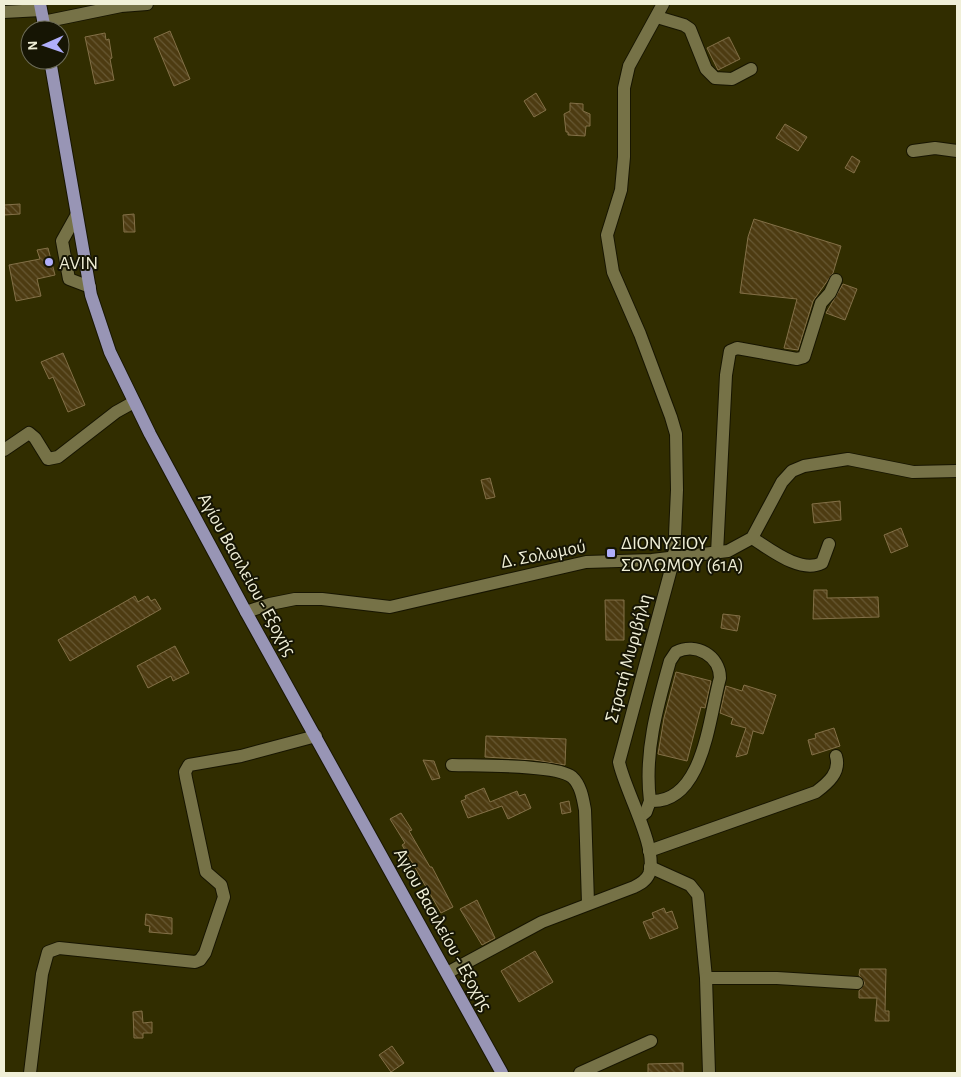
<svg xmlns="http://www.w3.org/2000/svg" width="961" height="1077" viewBox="0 0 961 1077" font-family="'Alegreya Sans',sans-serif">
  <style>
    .building { fill: url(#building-back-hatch); stroke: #837047 }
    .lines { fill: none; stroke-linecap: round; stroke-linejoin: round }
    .minor-casing { stroke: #171501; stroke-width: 14 }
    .major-casing { stroke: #171501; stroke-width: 14 }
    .minor { stroke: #767247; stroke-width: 12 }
    .major { stroke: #9895b5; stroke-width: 12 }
    .poi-dot { fill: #afaefa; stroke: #161504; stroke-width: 2 }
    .labels { text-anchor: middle; stroke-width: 4; stroke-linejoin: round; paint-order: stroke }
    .poi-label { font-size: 19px; fill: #f0efd7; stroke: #161504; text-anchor: start }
    .street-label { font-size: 19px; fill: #f0efd7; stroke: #161504 }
  </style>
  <defs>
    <pattern id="building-back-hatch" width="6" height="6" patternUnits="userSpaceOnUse" patternTransform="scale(1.25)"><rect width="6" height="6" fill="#4d3b11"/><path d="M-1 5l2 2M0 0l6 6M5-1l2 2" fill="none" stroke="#675833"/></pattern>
  </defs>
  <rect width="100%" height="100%" fill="#312d00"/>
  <g class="building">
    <path d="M 170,31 L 190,79 L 174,86 L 154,38 Z"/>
    <path d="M 105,33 L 106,40 L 109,39 L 112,58 L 110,59 L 114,80 L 95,84 L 85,37 Z"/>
    <path d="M 729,37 L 740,59 L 718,70 L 707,48 Z"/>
    <path d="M 536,93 L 546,110 L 534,117 L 524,101 Z"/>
    <path d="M 570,103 L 583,104 L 583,111 L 590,114 L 590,126 L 586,126 L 585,136 L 568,135 L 568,132 L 566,132 L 564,114 L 570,111 Z"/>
    <path d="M 785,124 L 807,137 L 798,151 L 776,138 Z"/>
    <path d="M 852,156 L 860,161 L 854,173 L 845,168 Z"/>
    <path d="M 20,204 L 20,214 L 4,215 L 4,205 Z"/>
    <path d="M 134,214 L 135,232 L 124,232 L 123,215 Z"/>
    <path d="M 754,219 L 841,246 L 833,273 L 813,301 L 798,350 L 784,348 L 797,299 L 740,293 L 748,237 Z"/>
    <path d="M 48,248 L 55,275 L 37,279 L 41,296 L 16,301 L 9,265 L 40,259 L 37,250 Z"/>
    <path d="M 843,284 L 857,289 L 845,320 L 826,313 Z"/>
    <path d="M 63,353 L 85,405 L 68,412 L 53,377 L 49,379 L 41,362 Z"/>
    <path d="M 490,478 L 495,497 L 486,499 L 481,480 Z"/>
    <path d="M 840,501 L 841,520 L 814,523 L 812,504 Z"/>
    <path d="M 901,528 L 908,546 L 891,553 L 884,535 Z"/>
    <path d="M 814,590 L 827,590 L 827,598 L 878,597 L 879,617 L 813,619 Z"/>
    <path d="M 135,596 L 138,602 L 148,596 L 151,601 L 155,599 L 161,609 L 70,661 L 58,640 Z"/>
    <path d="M 605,600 L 624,600 L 624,640 L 606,640 Z"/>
    <path d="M 723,614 L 740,616 L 737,631 L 721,628 Z"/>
    <path d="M 175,646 L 189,673 L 173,681 L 171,676 L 148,688 L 137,666 Z"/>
    <path d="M 676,672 L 711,681 L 705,708 L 701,707 L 687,761 L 658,754 L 664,718 Z"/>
    <path d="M 744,685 L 776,695 L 763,734 L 753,731 L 747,754 L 736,757 L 746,728 L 731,724 L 733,718 L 720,713 L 726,686 L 742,691 Z"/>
    <path d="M 834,728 L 840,746 L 812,755 L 808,740 L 816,738 L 815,734 Z"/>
    <path d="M 486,736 L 566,739 L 565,765 L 534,760 L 485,757 Z"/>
    <path d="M 423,760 L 434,761 L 440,778 L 432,780 Z"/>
    <path d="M 484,788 L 490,802 L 517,791 L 519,796 L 525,794 L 531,808 L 508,819 L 502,806 L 468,818 L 461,801 L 466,799 L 465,796 Z"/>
    <path d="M 569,801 L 571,812 L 562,814 L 560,803 Z"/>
    <path d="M 401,813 L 412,830 L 409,831 L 430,867 L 432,867 L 453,907 L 441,913 L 402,845 L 405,843 L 390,819 Z"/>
    <path d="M 477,900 L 495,938 L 482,945 L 460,909 Z"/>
    <path d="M 664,908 L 666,913 L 672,911 L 678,928 L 650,939 L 643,922 L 654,918 L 652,913 Z"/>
    <path d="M 146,914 L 172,918 L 172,934 L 149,932 L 150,926 L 145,925 Z"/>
    <path d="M 535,951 L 553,982 L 519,1002 L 501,971 Z"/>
    <path d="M 860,969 L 886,969 L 885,1011 L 889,1011 L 889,1021 L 875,1021 L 877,998 L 859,998 L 859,991 L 865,983 L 859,975 Z"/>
    <path d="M 142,1011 L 143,1023 L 152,1022 L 152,1033 L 143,1033 L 143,1038 L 134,1038 L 133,1012 Z"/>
    <path d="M 392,1046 L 404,1063 L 391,1072 L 379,1055 Z"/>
    <path d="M 683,1063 L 683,1073 L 648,1073 L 648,1064 Z"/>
  </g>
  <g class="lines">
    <defs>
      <g id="minor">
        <path d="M 4,12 L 41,10"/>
        <path d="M 657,17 L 684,25 L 690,29 L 706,69 L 715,78 L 732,79 L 751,69"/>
        <path d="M 43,22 L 121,6 L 147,4"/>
        <path d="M 913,151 L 935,148 L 957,151"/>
        <path d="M 76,216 L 62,241 L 69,279 L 90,287"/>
        <path d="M 4,450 L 29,433 L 35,438 L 48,459 L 58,457 L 116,412 L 134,402"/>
        <path d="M 752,538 C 770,549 800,574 822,563 L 829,544"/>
        <path d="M 717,553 L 726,375 L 730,351 L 737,348 L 797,359 L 804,357 L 821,303 L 830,293 L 836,280"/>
        <path d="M 246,612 L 270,604 L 295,599 L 322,599 L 390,607 L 586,562 L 652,560 L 728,551 L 752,538 L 782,482 L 792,471 L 804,466 L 848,459 L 913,472 L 957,471"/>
        <path d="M 452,765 C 475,766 556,764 572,777 C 581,785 583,799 585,810 L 588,903"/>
        <path d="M 640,817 L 646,812 L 650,801 C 704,804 709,716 720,678 C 720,656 696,642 676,652 L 670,661 C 657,707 644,753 650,801"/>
        <path d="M 649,851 L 816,792 C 828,783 841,772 836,756"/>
        <path d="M 650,867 L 690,885 L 698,895 L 706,978 L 709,1073"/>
        <path d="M 447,973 L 542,922 L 634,887 C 640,884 646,881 649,874 C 659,849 624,789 619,762 L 674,558 L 677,490 L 676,434 L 671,417 L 640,334 L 613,272 L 607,235 L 621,190 L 624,157 L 624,88 L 629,66 L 663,4"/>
        <path d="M 706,978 L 777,978 L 857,983"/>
        <path d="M 30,1073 L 42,974 L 48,952 L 59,948 L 195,962 L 200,960 L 205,953 L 224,897 L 221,885 L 206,872 L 186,778 L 185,772 L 189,765 L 241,756 L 316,736"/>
        <path d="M 580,1073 L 651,1041"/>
      </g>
      <g id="major">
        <path d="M 40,4 L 45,30"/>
        <path d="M 50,60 L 91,295 L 110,352 L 150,434 L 246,612 L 502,1073"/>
      </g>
    </defs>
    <use href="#minor" class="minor-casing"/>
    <use href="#major" class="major-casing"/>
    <use href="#minor" class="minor"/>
    <use href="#major" class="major"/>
  </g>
  <g class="poi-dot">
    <circle cx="49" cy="262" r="5"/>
    <rect x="606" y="548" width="10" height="10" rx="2.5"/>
  </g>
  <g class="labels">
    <g class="poi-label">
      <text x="59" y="269">AVIN</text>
      <text x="621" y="549">ΔΙΟΝΥΣΙΟΥ<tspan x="621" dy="22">ΣΟΛΩΜΟΥ (61Α)</tspan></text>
    </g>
    <g class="street-label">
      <text transform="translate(543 553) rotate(-11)" y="7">Δ. Σολωμού</text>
      <text transform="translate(248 574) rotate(61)" y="7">Αγίου Βασιλείου - Εξοχής</text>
      <text transform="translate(627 658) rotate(-75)" y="7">Στρατή Μυριβήλη</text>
      <text transform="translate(444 929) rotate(61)" y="7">Αγίου Βασιλείου - Εξοχής</text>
    </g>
  </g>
  <rect width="961" height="1077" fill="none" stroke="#f0efd7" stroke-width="10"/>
  <g transform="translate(45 45) rotate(268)"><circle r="24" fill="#161504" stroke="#6d6c58"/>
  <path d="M0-4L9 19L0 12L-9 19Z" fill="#afaefa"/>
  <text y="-8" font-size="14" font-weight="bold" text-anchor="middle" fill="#f0efd7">N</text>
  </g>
</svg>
